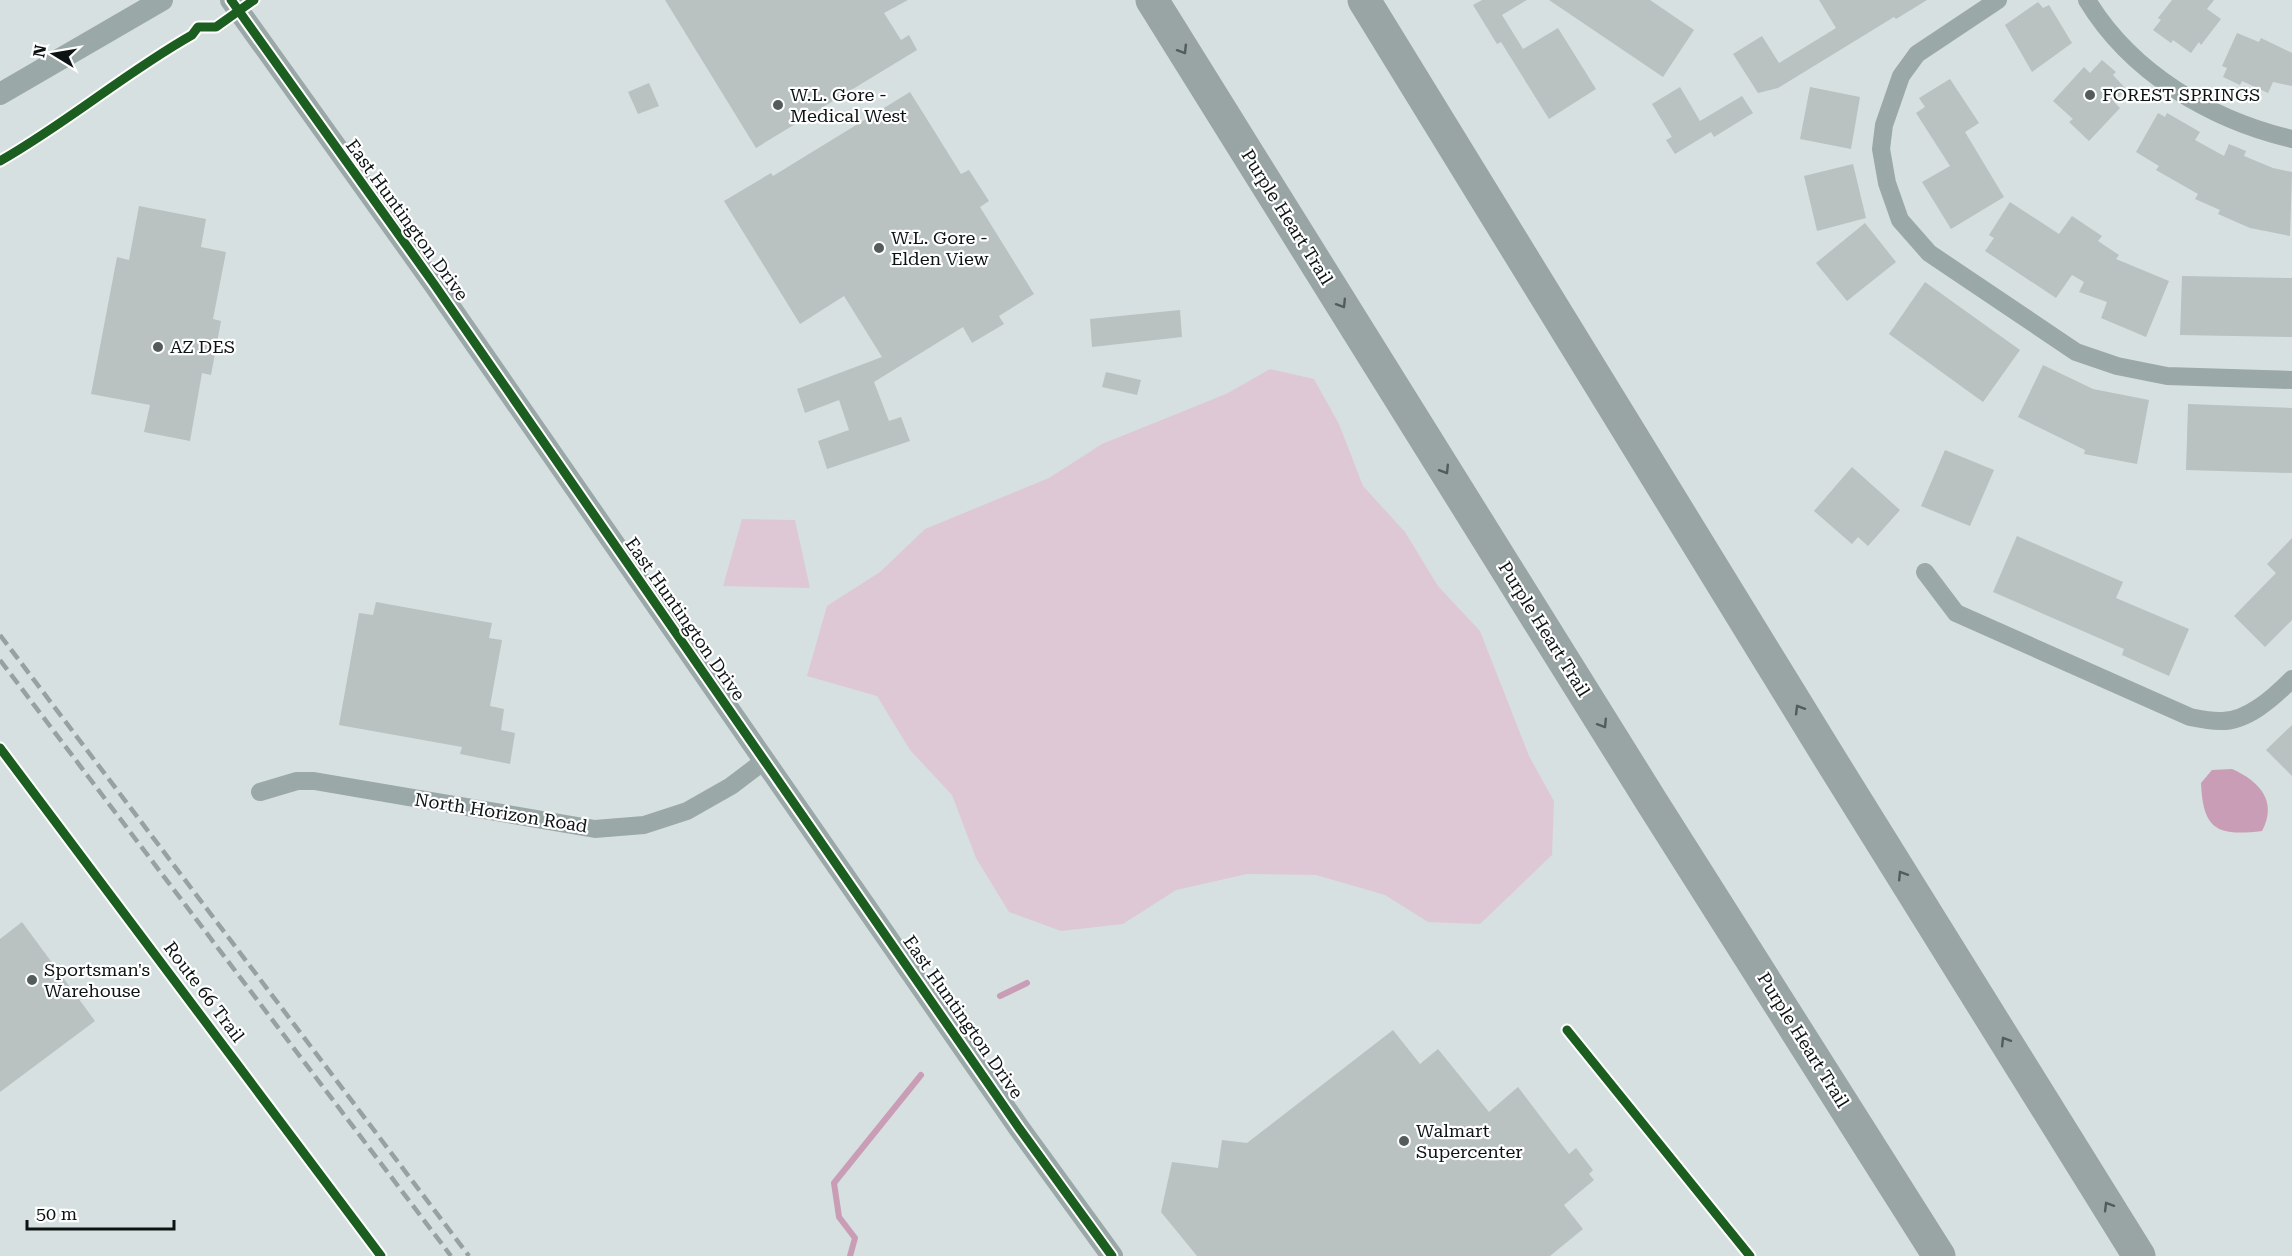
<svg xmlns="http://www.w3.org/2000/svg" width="2292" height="1256" viewBox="0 0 2292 1256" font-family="'Roboto Serif',serif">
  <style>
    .green { fill: #dec8d6 }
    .water { fill: #c99db6 }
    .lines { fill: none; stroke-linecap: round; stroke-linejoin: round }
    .stream { stroke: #c99db6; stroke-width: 6 }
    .building { fill: #b9c1c1 }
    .minor { stroke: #9ba8a8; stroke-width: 18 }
    .tertiary { stroke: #9ba8a8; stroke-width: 22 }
    .motorway { stroke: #99a5a4; stroke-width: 33 }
    .rail { stroke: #97a1a1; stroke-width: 4.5; stroke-dasharray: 12 6; stroke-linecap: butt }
    .cycleway-casing { stroke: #fff; stroke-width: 13 }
    .cycleway { stroke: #1b5e20; stroke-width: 9 }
    .oneway { stroke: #535c5c }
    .poi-dot { fill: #535b5b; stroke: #fff; stroke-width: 2 }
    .labels { text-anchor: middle; stroke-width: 4.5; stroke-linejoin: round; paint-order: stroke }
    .poi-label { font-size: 18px; fill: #0d1313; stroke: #fff; text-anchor: start }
    .street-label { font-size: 18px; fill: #0d1313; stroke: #fff }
  </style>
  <rect width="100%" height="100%" fill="#d6e0e0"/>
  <g class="green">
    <path d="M 1270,369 L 1314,379 L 1339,424 L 1363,486 L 1405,532 L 1438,586 L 1480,631 L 1529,756 L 1554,801 L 1552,855 L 1480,924 L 1428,922 L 1385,895 L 1316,875 L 1247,874 L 1176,890 L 1123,924 L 1061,931 L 1009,912 L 976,858 L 952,795 L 910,750 L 877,696 L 807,676 L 827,606 L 880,572 L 925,529 L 1049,478 L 1102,444 L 1226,394 Z"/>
    <path d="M 742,519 L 795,520 L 810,588 L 723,586 Z"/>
  </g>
  <path class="water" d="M 2232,769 C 2259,781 2278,801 2262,831 C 2218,836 2203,831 2201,783 L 2212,770 Z"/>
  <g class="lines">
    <g class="stream">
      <path d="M 1000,996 L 1027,983"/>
      <path d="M 850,1256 L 855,1238 L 839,1217 L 834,1183 L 921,1075"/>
    </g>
  </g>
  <g class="building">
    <path d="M 665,0 L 908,0 L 884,13 L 901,40 L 909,35 L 917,50 L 756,148 Z"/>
    <path d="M 1482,0 L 1527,0 L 1502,15 L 1523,49 L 1558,28 L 1596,89 L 1549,119 L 1501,42 L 1497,44 L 1473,5 Z"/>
    <path d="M 1549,0 L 1650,0 L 1694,30 L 1663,77 Z"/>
    <path d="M 1819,0 L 1927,0 L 1896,19 L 1894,17 L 1778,88 L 1758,93 L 1733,54 L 1762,36 L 1779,63 L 1836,28 Z"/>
    <path d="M 2172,0 L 2214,0 L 2207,9 L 2221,19 L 2201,45 L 2199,42 L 2191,53 L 2173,40 L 2171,43 L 2153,30 L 2161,20 L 2158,18 Z"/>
    <path d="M 2038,2 L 2043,8 L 2049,5 L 2072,43 L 2032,72 L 2005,25 Z"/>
    <path d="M 2237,33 L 2259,42 L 2261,38 L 2292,53 L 2292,86 L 2273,82 L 2268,93 L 2242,81 L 2240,85 L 2223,77 L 2227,68 L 2222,66 Z"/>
    <path d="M 2102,60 L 2116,72 L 2113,75 L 2126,89 L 2114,102 L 2120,108 L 2089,141 L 2069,122 L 2073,119 L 2053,101 L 2084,67 L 2090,73 Z"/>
    <path d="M 1950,79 L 1979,123 L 1965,132 L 2004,197 L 1951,229 L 1922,182 L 1950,166 L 1916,113 L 1925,107 L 1919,98 Z"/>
    <path d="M 649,83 L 659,106 L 638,114 L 628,92 Z"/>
    <path d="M 1680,87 L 1700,121 L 1742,96 L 1753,113 L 1714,137 L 1711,132 L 1675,154 L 1666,140 L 1672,137 L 1652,104 Z"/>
    <path d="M 1810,87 L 1860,97 L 1851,149 L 1800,139 Z"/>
    <path d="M 910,92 L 961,174 L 969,170 L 989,201 L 980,207 L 1034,294 L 999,316 L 1004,324 L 972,343 L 963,327 L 874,382 L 889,421 L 901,417 L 910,441 L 827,469 L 818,441 L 849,430 L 839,400 L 805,413 L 797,389 L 882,357 L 844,296 L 800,324 L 724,201 L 771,173 L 773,176 Z"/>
    <path d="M 2158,113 L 2165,117 L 2167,113 L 2200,132 L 2195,140 L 2224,156 L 2229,144 L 2246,151 L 2244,156 L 2273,168 L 2292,172 L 2290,236 L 2250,228 L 2218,214 L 2220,210 L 2195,199 L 2198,194 L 2156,170 L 2159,166 L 2136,152 Z"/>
    <path d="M 1853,164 L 1866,218 L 1817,231 L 1804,176 Z"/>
    <path d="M 2010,202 L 2059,234 L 2072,216 L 2102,236 L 2098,241 L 2119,255 L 2116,259 L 2169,281 L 2146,337 L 2101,318 L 2107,302 L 2079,292 L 2084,282 L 2072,275 L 2056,298 L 1985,251 L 1994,238 L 1989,235 Z"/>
    <path d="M 139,206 L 206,219 L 201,247 L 226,252 L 213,319 L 221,321 L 211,375 L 202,373 L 190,441 L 144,432 L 150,405 L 91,394 L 117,257 L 129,260 Z"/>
    <path d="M 1865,223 L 1896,262 L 1847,301 L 1816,263 Z"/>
    <path d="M 2182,276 L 2292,278 L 2292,337 L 2180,335 Z"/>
    <path d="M 1925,282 L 2020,350 L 1983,402 L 1889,334 Z"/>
    <path d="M 1180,310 L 1182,337 L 1092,347 L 1090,319 Z"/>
    <path d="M 2043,365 L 2093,389 L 2149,400 L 2137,464 L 2084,454 L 2085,450 L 2018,417 Z"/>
    <path d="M 1106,372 L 1141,380 L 1137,395 L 1102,387 Z"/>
    <path d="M 2188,404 L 2292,408 L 2292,473 L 2186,470 Z"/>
    <path d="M 1945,450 L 1994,470 L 1970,526 L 1921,506 Z"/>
    <path d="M 1852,467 L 1900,510 L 1868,546 L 1858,537 L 1852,544 L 1814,511 Z"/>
    <path d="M 2017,536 L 2123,582 L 2116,598 L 2189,629 L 2169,676 L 2122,655 L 2124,649 L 1993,592 Z"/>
    <path d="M 2292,538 L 2292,620 L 2265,647 L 2234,616 L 2276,573 L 2267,564 Z"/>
    <path d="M 376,602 L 492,623 L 489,638 L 502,640 L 490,706 L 504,709 L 501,730 L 515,733 L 510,764 L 460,754 L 462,747 L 339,725 L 359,613 L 373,615 Z"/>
    <path d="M 2292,725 L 2292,776 L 2266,750 Z"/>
    <path d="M 22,922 L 95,1021 L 0,1092 L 0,939 Z"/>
    <path d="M 1393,1030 L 1420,1064 L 1438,1049 L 1489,1112 L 1518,1087 L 1569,1154 L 1576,1148 L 1593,1170 L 1589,1174 L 1594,1180 L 1564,1205 L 1583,1229 L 1550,1256 L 1197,1256 L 1161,1212 L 1172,1162 L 1218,1168 L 1222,1140 L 1247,1143 Z"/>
  </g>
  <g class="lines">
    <g class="minor">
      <path d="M 1998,0 L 1917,54 L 1901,76 L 1884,125 L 1881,149 L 1887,183 L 1900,220 L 1929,253 L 2076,352 L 2117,366 L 2167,376 L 2292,380"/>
      <path d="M 2087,0 C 2131,73 2211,120 2292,139"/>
      <path d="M 1925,572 L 1956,613 L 2190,717 C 2200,719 2209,721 2219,721 C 2246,723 2274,697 2292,679"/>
      <path d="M 260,792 L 297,781 L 314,781 L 595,829 L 644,825 L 687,811 L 731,786 L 764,761"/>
    </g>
    <g class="tertiary">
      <path d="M 231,0 L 434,284 L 1019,1128 L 1112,1256"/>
      <path d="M 0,94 L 162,0"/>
    </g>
    <g class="motorway">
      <path d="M 1152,0 L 1653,804 L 1939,1256"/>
      <path d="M 1364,0 L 1827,754 L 2139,1256"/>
    </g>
    <g class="rail">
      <path d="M 0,635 L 469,1256"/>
      <path d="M 0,660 L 451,1256"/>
    </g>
    <defs>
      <g id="cycleway">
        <path d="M 231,0 L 434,284 L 1019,1128 L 1112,1256"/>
        <path d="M 0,161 C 67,123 125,73 192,35 L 198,27 L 216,27 L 254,0"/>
        <path d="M 0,748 L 381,1256"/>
        <path d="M 1567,1030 L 1750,1256"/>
      </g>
    </defs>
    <use href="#cycleway" class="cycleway-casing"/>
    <use href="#cycleway" class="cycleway"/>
  </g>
  <defs><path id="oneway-chevron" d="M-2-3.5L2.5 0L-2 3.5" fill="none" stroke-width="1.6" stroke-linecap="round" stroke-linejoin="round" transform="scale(1.5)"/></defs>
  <g class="oneway">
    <use href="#oneway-chevron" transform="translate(1183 50) rotate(58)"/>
    <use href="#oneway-chevron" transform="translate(1342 304) rotate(58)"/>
    <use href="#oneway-chevron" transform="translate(1445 470) rotate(58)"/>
    <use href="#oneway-chevron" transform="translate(1799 709) rotate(-121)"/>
    <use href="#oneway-chevron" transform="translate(1603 724) rotate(58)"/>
    <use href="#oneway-chevron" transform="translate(1902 875) rotate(-122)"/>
    <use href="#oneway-chevron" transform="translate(2005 1041) rotate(-122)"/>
    <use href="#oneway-chevron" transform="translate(2108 1206) rotate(-121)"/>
  </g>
  <g class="poi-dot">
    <circle cx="2090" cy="95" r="6"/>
    <circle cx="778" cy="105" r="6"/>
    <circle cx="879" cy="248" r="6"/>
    <circle cx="158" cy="347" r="6"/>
    <circle cx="32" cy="980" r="6"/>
    <circle cx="1404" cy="1141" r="6"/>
  </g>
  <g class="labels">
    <g class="poi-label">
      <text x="790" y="101">W.L. Gore -<tspan x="790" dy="21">Medical West</tspan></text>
      <text x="2102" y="101">FOREST SPRINGS</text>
      <text x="891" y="244">W.L. Gore -<tspan x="891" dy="21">Elden View</tspan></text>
      <text x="170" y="353">AZ DES</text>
      <text x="44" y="976">Sportsman's<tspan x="44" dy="21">Warehouse</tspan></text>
      <text x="1416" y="1137">Walmart<tspan x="1416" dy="21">Supercenter</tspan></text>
    </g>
    <g class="street-label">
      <text transform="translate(1287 217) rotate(58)" y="6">Purple Heart Trail</text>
      <text transform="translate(407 220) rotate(54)" y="6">East Huntington Drive</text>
      <text transform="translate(685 619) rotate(55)" y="6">East Huntington Drive</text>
      <text transform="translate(1544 629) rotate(58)" y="6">Purple Heart Trail</text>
      <text transform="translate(501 813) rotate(9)" y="6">North Horizon Road</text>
      <text transform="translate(204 992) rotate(53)" y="6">Route 66 Trail</text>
      <text transform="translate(963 1017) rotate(55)" y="6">East Huntington Drive</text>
      <text transform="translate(1803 1040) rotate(58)" y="6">Purple Heart Trail</text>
    </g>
  </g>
  <g transform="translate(54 54) rotate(281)" stroke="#ffffff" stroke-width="4.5" paint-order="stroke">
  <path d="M0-4.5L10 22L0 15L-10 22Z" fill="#0d1313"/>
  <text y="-9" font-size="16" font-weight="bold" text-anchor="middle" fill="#0d1313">N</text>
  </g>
  <path d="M27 1220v9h147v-9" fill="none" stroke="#0d1313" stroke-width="3"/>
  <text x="36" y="1220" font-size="18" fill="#0d1313" stroke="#ffffff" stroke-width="4.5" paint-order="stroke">50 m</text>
</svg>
